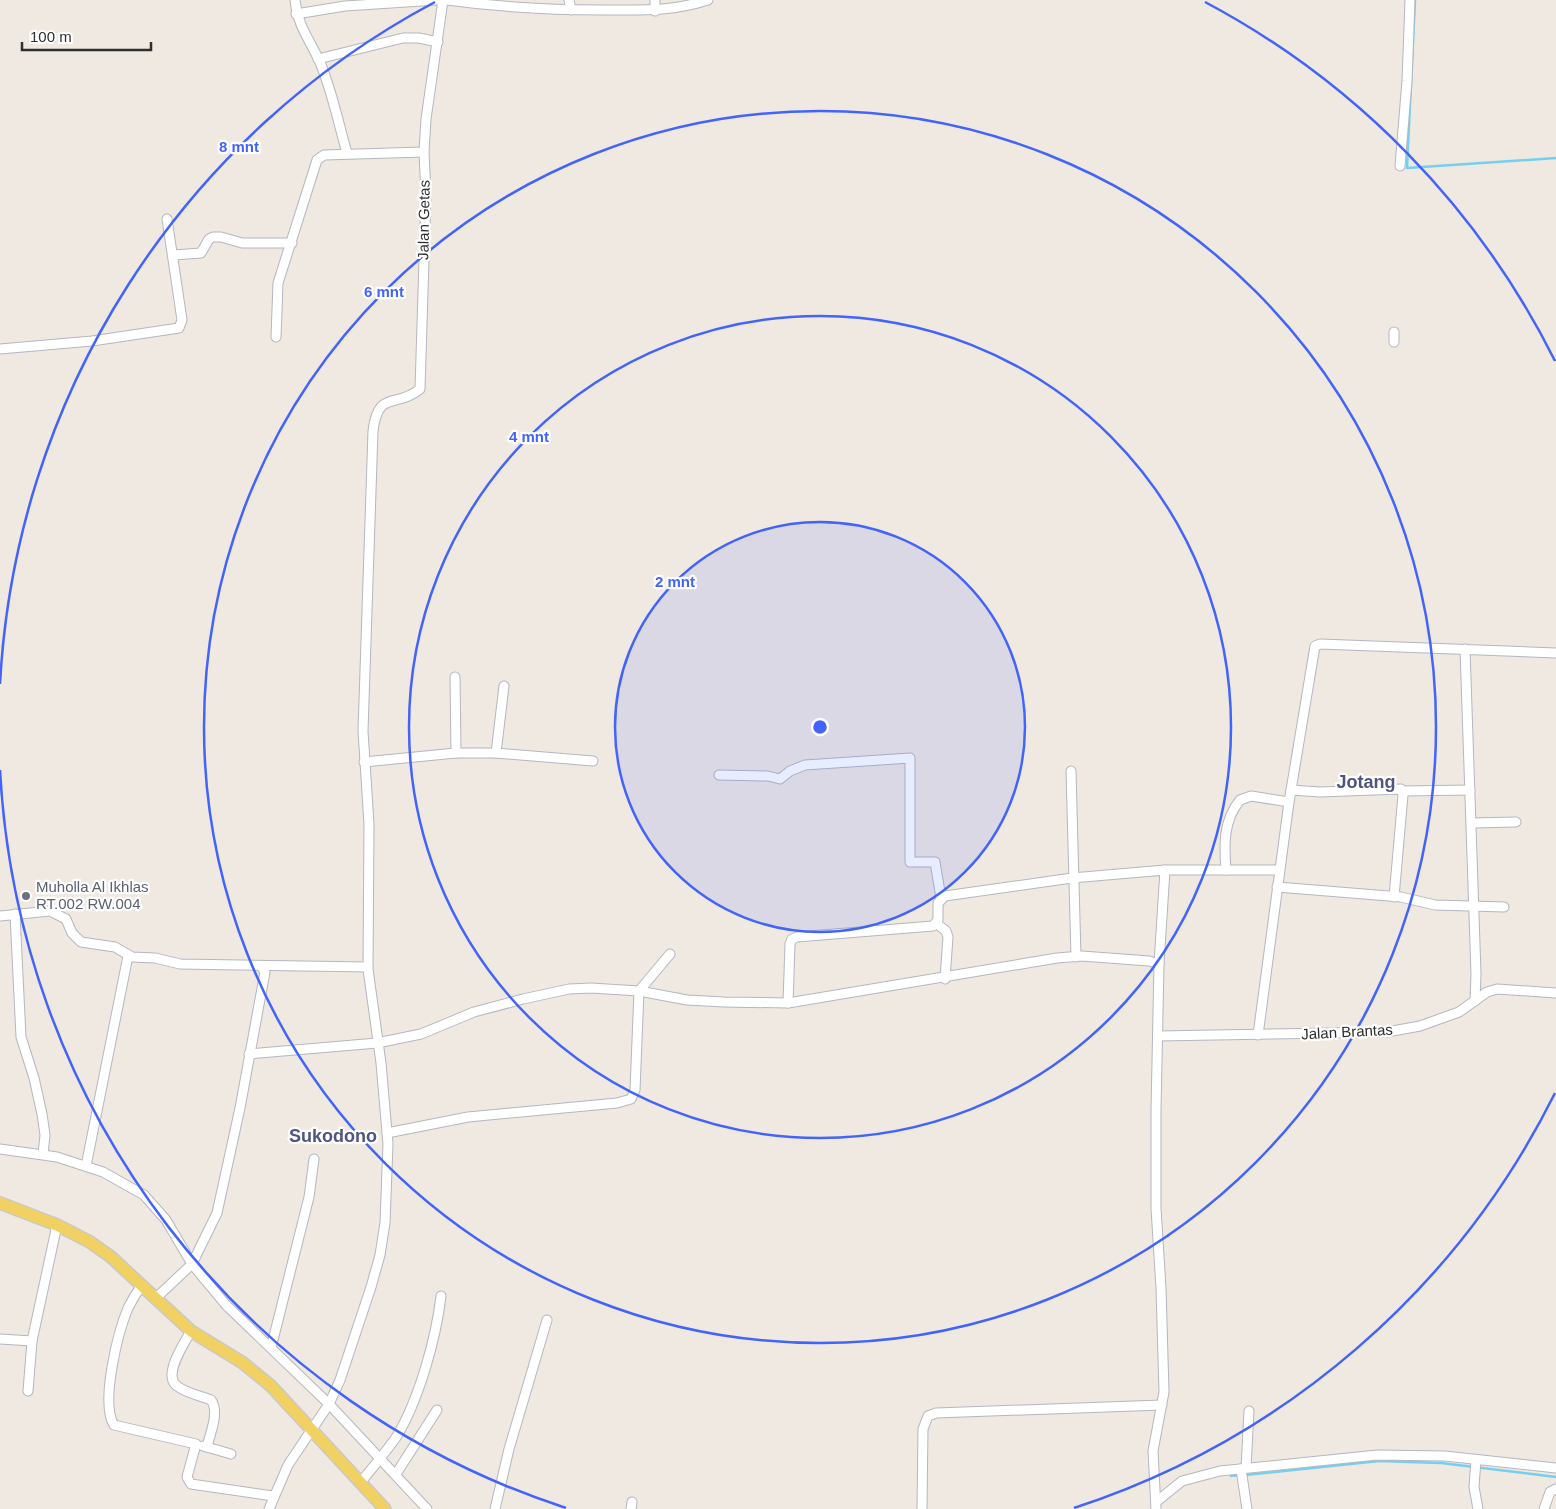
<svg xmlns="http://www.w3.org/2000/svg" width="1556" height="1509" viewBox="0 0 1556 1509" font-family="Arial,sans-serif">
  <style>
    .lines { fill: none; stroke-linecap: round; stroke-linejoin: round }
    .stream { stroke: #75cff0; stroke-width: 2.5 }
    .minor-casing { stroke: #b4b7c1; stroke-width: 11 }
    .major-casing { stroke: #c9c9c9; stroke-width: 14 }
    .minor { stroke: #fff; stroke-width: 9 }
    .major { stroke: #f2d163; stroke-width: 11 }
    .ring { fill: none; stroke: #4264fb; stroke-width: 2.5 }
    .worship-dot { fill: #6b7280; stroke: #fff; stroke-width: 2 }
    .labels { text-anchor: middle; stroke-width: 4.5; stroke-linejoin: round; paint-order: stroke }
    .street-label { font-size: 15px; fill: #2e2e2e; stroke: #fff }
    .worship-label { font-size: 15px; fill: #5b616d; stroke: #fff; text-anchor: start }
    .quarter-label { font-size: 18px; font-weight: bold; fill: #4d5680; stroke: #fff }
    .centre { fill: #4264fb; stroke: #fff; stroke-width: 2.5 }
    .ring-label { font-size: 15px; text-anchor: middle; font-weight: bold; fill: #4264fb; stroke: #fff; stroke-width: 4.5; stroke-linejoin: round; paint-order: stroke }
  </style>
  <rect width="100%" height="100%" fill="#efe9e1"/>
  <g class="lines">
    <g class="stream">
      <path d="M 1415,0 L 1407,168 L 1556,158"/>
      <path d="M 1245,1475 L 1379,1461 L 1441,1463 L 1556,1477"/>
      <path d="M 1231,1476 L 1240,1475"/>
    </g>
    <defs>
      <g id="minor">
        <path d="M 295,0 C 297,24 309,39 319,60 C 332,90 338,122 347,153"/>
        <path d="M 447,0 C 499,7 551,10 603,10 C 642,10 670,12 708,0"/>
        <path d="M 569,0 L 571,10"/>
        <path d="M 655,0 L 655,11"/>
        <path d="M 296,14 L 345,6 L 437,0"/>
        <path d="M 318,59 L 403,38 L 419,38 L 438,42"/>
        <path d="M 1400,166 L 1407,81 L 1410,0"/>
        <path d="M 174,255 L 201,253 L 209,239 L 213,237 L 221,237 L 242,243 L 292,243"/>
        <path d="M 276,337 L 278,283 L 317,160 L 324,155 L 424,152"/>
        <path d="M 1394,342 L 1394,332"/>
        <path d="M 0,349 L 92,341 L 179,328 L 182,320 L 167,219"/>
        <path d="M 1465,649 L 1476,974 L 1475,1001"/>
        <path d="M 455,677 L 456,753"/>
        <path d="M 496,753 L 504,686"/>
        <path d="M 364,762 L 456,753 L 496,753 L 593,761"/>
        <path d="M 1071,771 L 1076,957"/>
        <path d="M 719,775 L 768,776 L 780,779 L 790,771 L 805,765 L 910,758 L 910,862 L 935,862 L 941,898"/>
        <path d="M 1291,790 L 1320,792 L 1401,789 L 1403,795 L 1394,897"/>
        <path d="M 1403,791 L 1470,790"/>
        <path d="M 1472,823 L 1516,822"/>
        <path d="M 1165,870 L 1279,870"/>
        <path d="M 1226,870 C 1224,845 1223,821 1240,800 L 1251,796 L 1289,802"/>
        <path d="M 1277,887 L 1401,897 L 1435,905 L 1504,907"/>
        <path d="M 15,914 L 21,1037 L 34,1078 L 42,1114 L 45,1135 L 43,1154"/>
        <path d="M 0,916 L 50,911 L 66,919 L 72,933 L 81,942 L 115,947 L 132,957 L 155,958 L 180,964 L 368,967"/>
        <path d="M 937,924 L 946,931 L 948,937 L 945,979"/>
        <path d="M 788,1003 L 790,944 L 792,939 L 797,937 L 933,926 L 938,920 L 938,903 L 945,896 L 1072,878 L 1165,870 L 1159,964 L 1156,1111 L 1156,1208 L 1161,1288 L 1164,1392 L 1153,1451 L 1156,1509"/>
        <path d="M 1258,1035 L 1289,802 L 1315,646 L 1320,644 L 1556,653"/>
        <path d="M 1158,1036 L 1387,1032 L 1420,1026 L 1459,1012 L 1487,992 L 1497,989 L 1556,993"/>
        <path d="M 249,1054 L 377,1043 L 421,1034 L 474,1012 L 523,999 L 569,989 L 591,988 L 639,991 L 687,1000 L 724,1002 L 788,1003 L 1057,958 L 1082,956 L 1149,961 L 1159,964"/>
        <path d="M 387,1133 L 468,1117 L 617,1103 L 631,1099 L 635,1090 L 639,991 L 670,954"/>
        <path d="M 0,1149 L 57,1157 L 103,1172 L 144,1195 L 166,1220 L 192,1264 L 226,1305 L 329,1404 L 427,1509"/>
        <path d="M 86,1166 L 128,956"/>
        <path d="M 142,1285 C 137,1292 132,1300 128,1308 C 118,1332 100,1403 114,1425 L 196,1444 L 187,1477 L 191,1484 L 273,1496"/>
        <path d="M 156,1298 L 192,1264 L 217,1213 L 240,1108 L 265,972 L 261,966"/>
        <path d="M 191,1331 C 185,1342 162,1375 177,1386 C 186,1393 201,1396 211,1400 C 220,1412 210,1433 207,1447"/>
        <path d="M 0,1339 L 32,1341 L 57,1225"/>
        <path d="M 271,1348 L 309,1197 L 314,1159"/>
        <path d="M 28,1391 L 32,1341"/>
        <path d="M 203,1446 L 231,1454"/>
        <path d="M 1476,1460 L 1474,1487 L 1478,1509"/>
        <path d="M 1246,1468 L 1249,1411"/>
        <path d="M 1241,1469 L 1247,1509"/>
        <path d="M 396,1474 L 437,1410"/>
        <path d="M 361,1482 C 373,1467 386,1452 397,1436 C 419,1399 436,1339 441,1296"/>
        <path d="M 1156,1502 L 1182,1481 L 1220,1471 L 1377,1455 L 1445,1456 L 1556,1468"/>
        <path d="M 269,1509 L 288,1465 L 329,1404 L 340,1380 L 371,1287 L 380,1255 L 385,1223 L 388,1144 L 381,1063 L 368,969 L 369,824 L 363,731 L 373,431 C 378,389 396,409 420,389 L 426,195 L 424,152 L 426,119 L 443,0"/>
        <path d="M 495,1509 L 509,1449 L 547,1320"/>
        <path d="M 631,1509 L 632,1502"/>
        <path d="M 922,1509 L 923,1429 L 928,1416 L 936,1413 L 1162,1405"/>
        <path d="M 1544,1509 L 1550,1492 L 1556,1489"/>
      </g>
      <path id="major" d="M 0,1203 L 57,1225 L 90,1242 L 111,1257 L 191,1331 L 243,1363 L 271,1386 L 385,1509"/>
    </defs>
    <use href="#minor" class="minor-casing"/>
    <use href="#major" class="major-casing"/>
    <use href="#minor" class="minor"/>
    <use href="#major" class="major"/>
  </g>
  <circle cx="820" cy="727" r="205" fill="#4264fb" fill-opacity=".12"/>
  <g class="ring">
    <circle cx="820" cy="727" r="205"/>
    <circle cx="820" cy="727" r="411"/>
    <circle cx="820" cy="727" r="616"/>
    <path d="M1555 1093A821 821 0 0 1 1074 1508M566 1508A821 821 0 0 1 0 770M0 684A821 821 0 0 1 435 2M1205 2A821 821 0 0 1 1555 361"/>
  </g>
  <circle class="worship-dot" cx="26" cy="896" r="5"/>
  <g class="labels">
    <g class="street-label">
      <text transform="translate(424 220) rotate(-89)" y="5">Jalan Getas</text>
      <text transform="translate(1347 1032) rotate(-3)" y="5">Jalan Brantas</text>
    </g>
    <g class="worship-label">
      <text x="36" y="892">Muholla Al Ikhlas<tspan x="36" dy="17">RT.002 RW.004</tspan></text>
    </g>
    <g class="quarter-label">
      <text x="1366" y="788">Jotang</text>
      <text x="333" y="1142">Sukodono</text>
    </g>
  </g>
  <circle cx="820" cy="727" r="8" class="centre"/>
  <g class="ring-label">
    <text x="239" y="152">8 mnt</text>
    <text x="384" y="297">6 mnt</text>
    <text x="529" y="442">4 mnt</text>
    <text x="675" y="587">2 mnt</text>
  </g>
  <path d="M22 42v8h129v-8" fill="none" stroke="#2e2e2e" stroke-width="2.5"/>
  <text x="30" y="42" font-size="15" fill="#2e2e2e" stroke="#ffffff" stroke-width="4" paint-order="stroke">100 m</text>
</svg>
